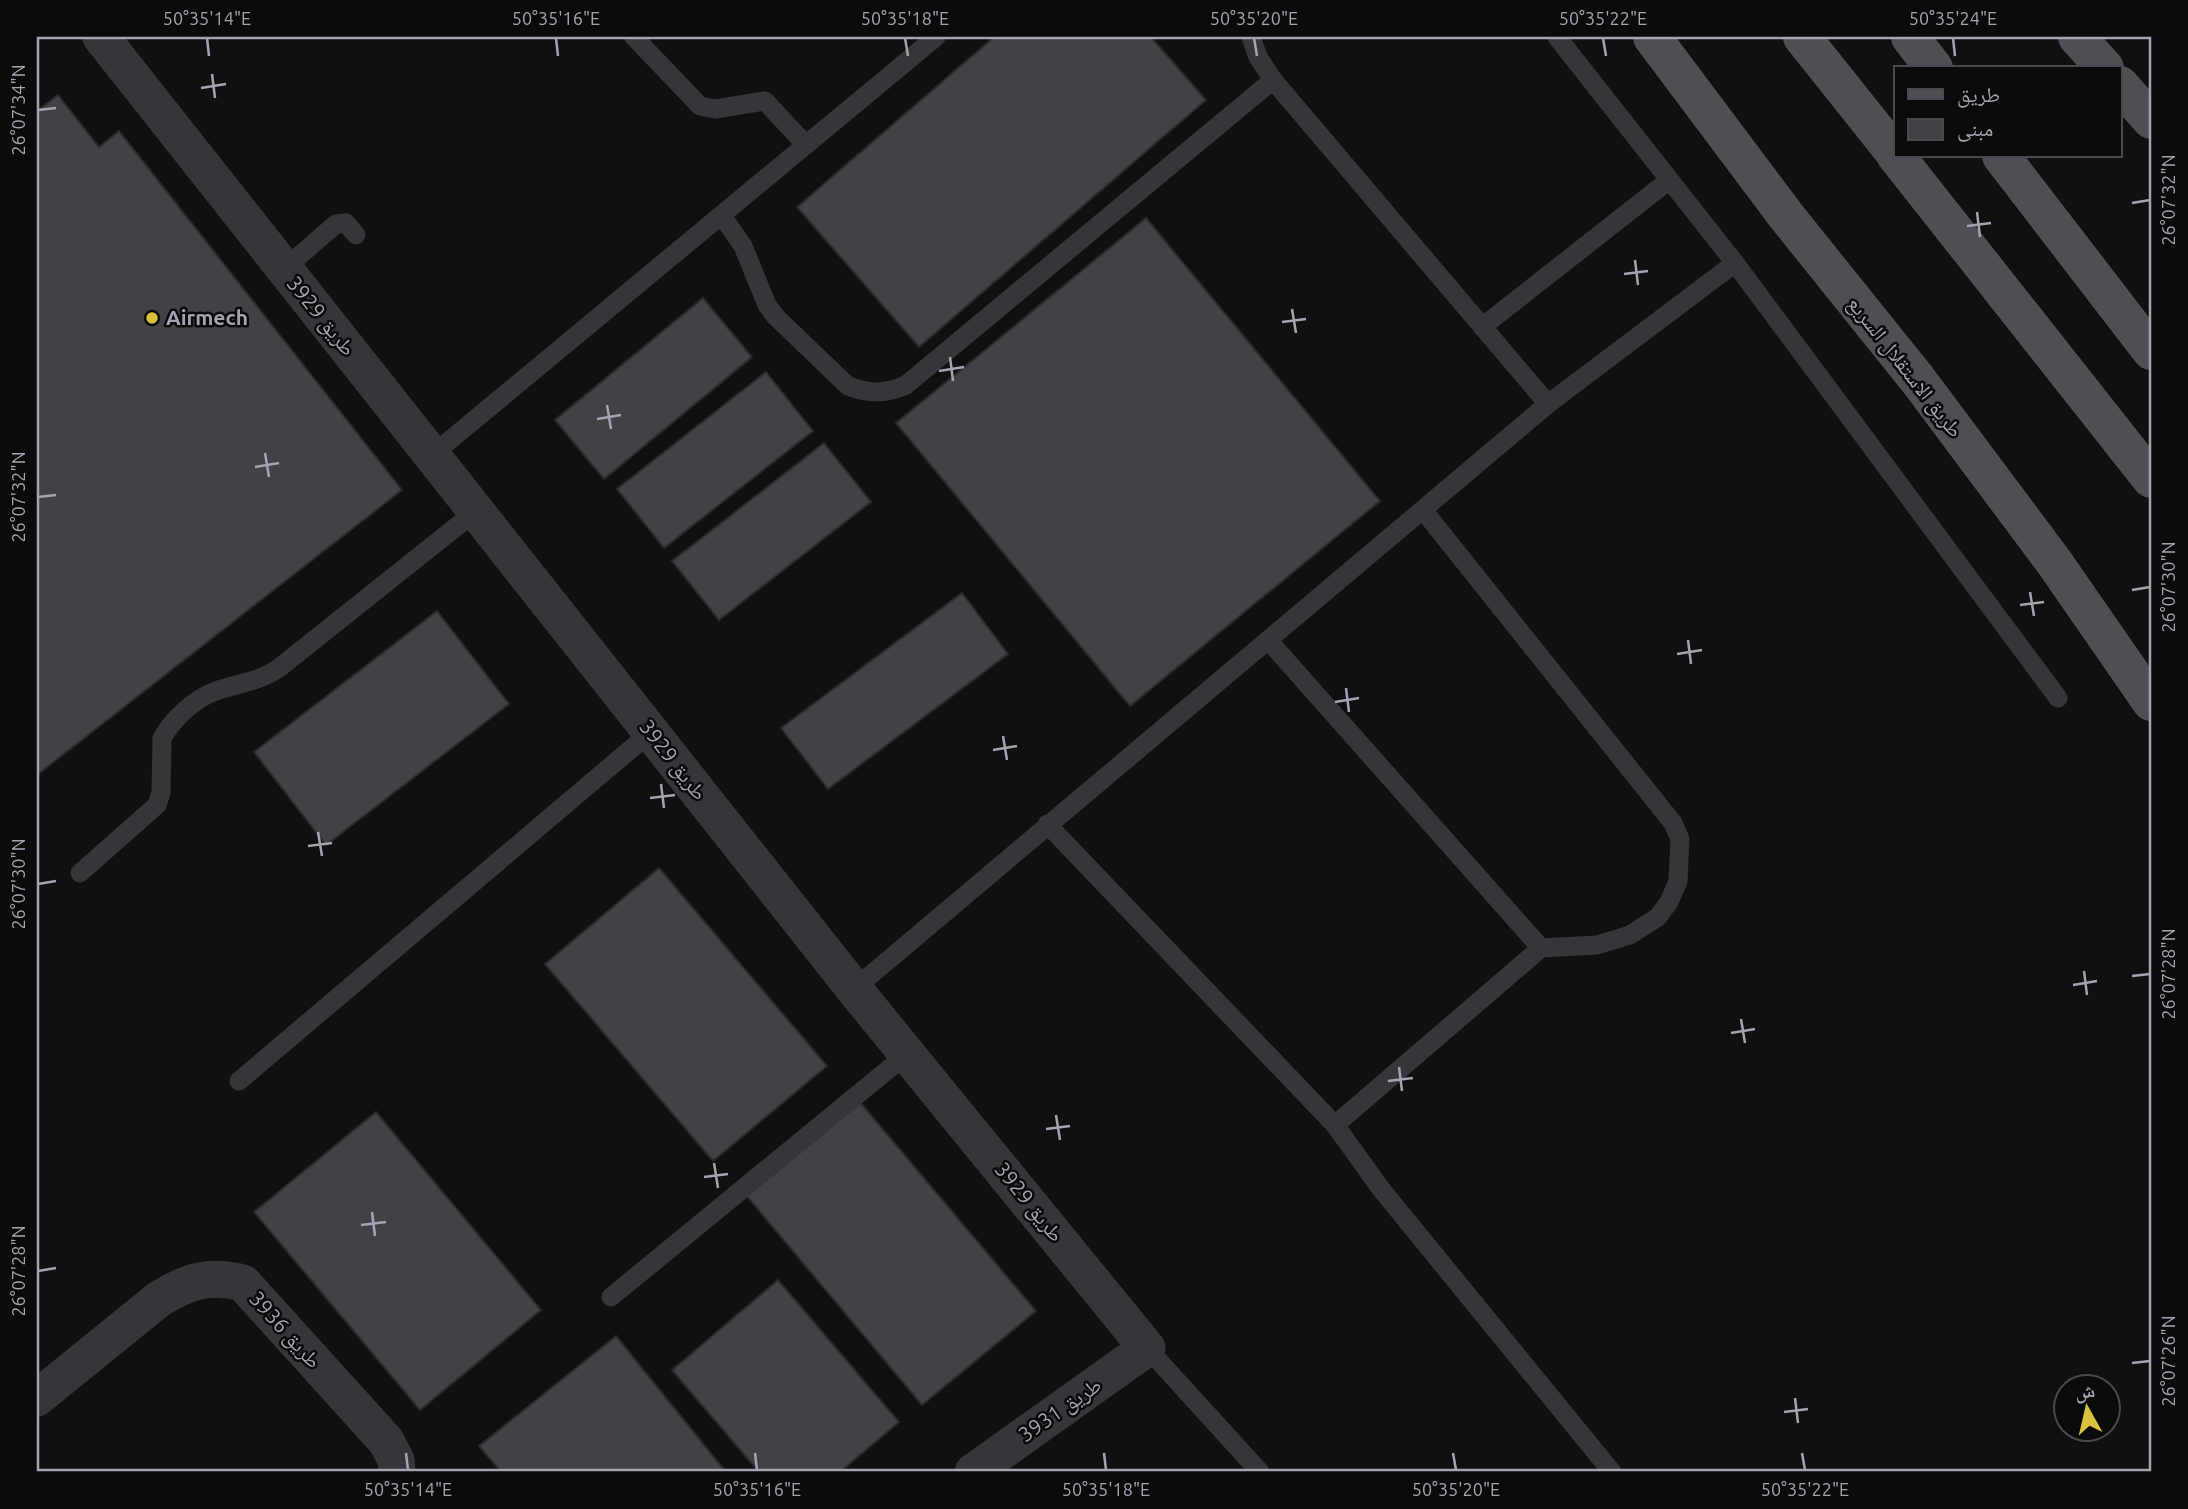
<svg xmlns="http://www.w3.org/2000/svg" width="2188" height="1509" viewBox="0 0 2188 1509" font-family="Ubuntu,'Noto Naskh Arabic',sans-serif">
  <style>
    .building { fill: #424246; stroke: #2b2a2d; stroke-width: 2 }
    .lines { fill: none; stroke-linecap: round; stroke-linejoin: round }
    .lane { stroke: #36363a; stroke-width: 19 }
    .street { stroke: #36363a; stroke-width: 37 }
    .primary { stroke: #4e4e54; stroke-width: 38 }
    .ticks { fill: none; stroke: #a3a4b0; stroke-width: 2.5 }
    .poi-dot { fill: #dbc23e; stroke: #0b0b0c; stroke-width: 2.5 }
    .labels { text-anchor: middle; stroke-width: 5; stroke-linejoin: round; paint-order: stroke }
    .street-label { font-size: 21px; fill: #a3a4b0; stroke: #0b0b0c }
    .poi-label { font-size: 21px; font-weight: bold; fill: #a3a4b0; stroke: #0b0b0c; text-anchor: start }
    .neatline { fill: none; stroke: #a3a4b0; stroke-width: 2.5 }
    .ticks-label { font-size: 18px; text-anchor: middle; fill: #a3a4b0 }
  </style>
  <rect width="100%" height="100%" fill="#101011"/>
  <g class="building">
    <path d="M 994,37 L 1151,37 L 1206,100 L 919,347 L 797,207 Z"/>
    <path d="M 58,95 L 99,147 L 119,131 L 402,490 L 37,775 L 37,111 Z"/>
    <path d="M 1146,218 L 1380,501 L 1130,706 L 896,423 Z"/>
    <path d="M 703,298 L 752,357 L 604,479 L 555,420 Z"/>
    <path d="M 766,372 L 813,431 L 664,548 L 617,489 Z"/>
    <path d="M 824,443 L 871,502 L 719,620 L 672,561 Z"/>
    <path d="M 962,593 L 1008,654 L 828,789 L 781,728 Z"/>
    <path d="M 437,611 L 509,704 L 326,845 L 254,752 Z"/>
    <path d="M 659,868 L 827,1066 L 713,1161 L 545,964 Z"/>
    <path d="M 859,1101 L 1036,1311 L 922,1405 L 746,1195 Z"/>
    <path d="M 376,1112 L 541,1310 L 420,1410 L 254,1212 Z"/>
    <path d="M 778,1280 L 899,1422 L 840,1472 L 759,1472 L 672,1370 Z"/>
    <path d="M 616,1336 L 726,1472 L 501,1472 L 479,1446 Z"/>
  </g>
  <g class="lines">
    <g class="lane">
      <path d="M 634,37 L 700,106 L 715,109 L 765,101 L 806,145"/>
      <path d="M 1251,37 L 1258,57 L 1273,80 L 1548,404"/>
      <path d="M 1557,37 L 1735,263 L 2058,698"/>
      <path d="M 722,216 L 743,246 L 767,305 L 776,317 L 848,386 C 869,394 886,394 906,385 L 1273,80"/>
      <path d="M 284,269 L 336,224 L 346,223 L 356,235"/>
      <path d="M 1482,327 L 1668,181"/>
      <path d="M 432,455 L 936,37"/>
      <path d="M 1268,640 L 1541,948"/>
      <path d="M 1047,824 L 1335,1125 L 1381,1189 L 1612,1472"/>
      <path d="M 80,873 L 157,805 L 161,793 L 162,738 C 173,719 195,698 216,691 C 238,683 259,682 279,668 L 476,511"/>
      <path d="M 854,989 L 1548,404 L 1735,263"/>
      <path d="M 239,1081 L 651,732"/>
      <path d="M 1335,1125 L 1541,948 L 1597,945 L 1630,935 L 1658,917 L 1669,902 L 1678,881 L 1680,839 L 1673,823 L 1423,510"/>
      <path d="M 611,1297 L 907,1054"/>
      <path d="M 1147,1348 L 1260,1472"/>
    </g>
    <g class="street">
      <path d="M 101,37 L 854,989 L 1147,1348 L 973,1472"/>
      <path d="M 37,1398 L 159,1299 C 188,1281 211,1274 243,1283 L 386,1441 L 396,1460 L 397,1472"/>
    </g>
    <g class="primary">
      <path d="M 1652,37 L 1787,217 L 1918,380 L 2054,562 L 2151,702"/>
      <path d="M 1802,37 L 1896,155"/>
      <path d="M 1910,37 L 1934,68"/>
      <path d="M 2077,37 L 2105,68"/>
      <path d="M 2120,85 L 2151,120"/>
      <path d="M 1896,156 L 2151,479"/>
      <path d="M 2001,156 L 2151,351"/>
    </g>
  </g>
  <path class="ticks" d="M 207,38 L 209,56M 556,38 L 558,56M 905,38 L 908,56M 1254,38 L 1257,56M 1603,38 L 1606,56M 1953,38 L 1955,56M 212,74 L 215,98M 201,88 L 226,84M 38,110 L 56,108M 2132,203 L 2150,200M 1977,212 L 1980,237M 1967,226 L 1991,223M 1635,260 L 1638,285M 1624,274 L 1648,271M 1292,309 L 1296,333M 1282,322 L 1306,319M 950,357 L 953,381M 939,371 L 964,367M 607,405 L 611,429M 597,419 L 621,415M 265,453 L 269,477M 255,467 L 279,463M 38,497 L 56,495M 2132,590 L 2150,587M 2030,592 L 2034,616M 2020,605 L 2044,602M 1688,640 L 1691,664M 1677,654 L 1702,650M 1346,688 L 1349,712M 1335,702 L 1359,698M 1003,736 L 1007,760M 993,750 L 1017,746M 661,784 L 664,808M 650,798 L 675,795M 318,832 L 322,856M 308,846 L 332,843M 38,884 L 56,881M 2084,971 L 2087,995M 2132,976 L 2150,974M 2073,985 L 2097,981M 1741,1019 L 1745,1043M 1731,1033 L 1755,1029M 1399,1067 L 1402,1091M 1388,1081 L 1413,1078M 1056,1115 L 1060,1140M 1046,1129 L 1070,1126M 714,1163 L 718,1188M 704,1177 L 728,1174M 372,1212 L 375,1236M 361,1225 L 386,1222M 38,1271 L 56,1268M 2132,1363 L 2150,1361M 1795,1398 L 1798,1423M 1784,1412 L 1808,1409M 406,1453 L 408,1470M 755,1453 L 757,1470M 1104,1453 L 1106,1470M 1453,1453 L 1456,1470M 1802,1453 L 1805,1470"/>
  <circle class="poi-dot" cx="152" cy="318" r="7"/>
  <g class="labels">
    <g class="street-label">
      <text transform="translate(321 316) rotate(51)" y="7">طريق 3929</text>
      <text transform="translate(1905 367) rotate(52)" y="7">طريق الاستقلال السريع</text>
      <text transform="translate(673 760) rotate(52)" y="7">طريق 3929</text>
      <text transform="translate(1029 1202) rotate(51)" y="7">طريق 3929</text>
      <text transform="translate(285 1330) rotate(48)" y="7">طريق 3936</text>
      <text transform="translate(1060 1410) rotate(-35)" y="7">طريق 3931</text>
    </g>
    <g class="poi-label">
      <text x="166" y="325">Airmech</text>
    </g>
  </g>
  <rect width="2188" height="1509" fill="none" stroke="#0b0b0c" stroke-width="77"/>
  <rect x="1894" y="66" width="228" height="91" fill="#0b0b0c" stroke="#48484e" stroke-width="2"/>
  <rect x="1908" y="89" width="35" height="10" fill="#4e4e54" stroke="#48484e" stroke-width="2"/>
  <text x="1957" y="102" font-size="21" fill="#a3a4b0">طريق</text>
  <rect x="1908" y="119" width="35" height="21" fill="#424246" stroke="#48484e" stroke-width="2"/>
  <text x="1957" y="136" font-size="21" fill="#a3a4b0">مبنى</text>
  <g transform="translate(2087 1408) rotate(352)"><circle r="33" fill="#0b0b0c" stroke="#48484e" stroke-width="2"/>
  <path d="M0-5L12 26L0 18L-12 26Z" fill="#dbc23e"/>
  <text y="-10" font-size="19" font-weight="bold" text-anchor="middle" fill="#a3a4b0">ش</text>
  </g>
  <rect x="38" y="38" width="2112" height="1432" class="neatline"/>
  <g class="ticks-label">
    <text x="207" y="25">50°35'14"E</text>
    <text x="556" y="25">50°35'16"E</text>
    <text x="905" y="25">50°35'18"E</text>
    <text x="1254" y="25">50°35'20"E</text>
    <text x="1603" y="25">50°35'22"E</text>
    <text x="1953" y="25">50°35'24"E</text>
    <text transform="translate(19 110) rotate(-90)" y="6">26°07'34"N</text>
    <text transform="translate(2169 200) rotate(-90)" y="6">26°07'32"N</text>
    <text transform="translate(19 497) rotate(-90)" y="6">26°07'32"N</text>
    <text transform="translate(2169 587) rotate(-90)" y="6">26°07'30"N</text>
    <text transform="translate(19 884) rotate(-90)" y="6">26°07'30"N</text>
    <text transform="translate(2169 974) rotate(-90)" y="6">26°07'28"N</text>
    <text transform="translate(19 1271) rotate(-90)" y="6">26°07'28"N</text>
    <text transform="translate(2169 1361) rotate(-90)" y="6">26°07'26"N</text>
    <text x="408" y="1496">50°35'14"E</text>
    <text x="757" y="1496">50°35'16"E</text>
    <text x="1106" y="1496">50°35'18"E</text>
    <text x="1456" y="1496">50°35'20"E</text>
    <text x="1805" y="1496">50°35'22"E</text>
  </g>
</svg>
